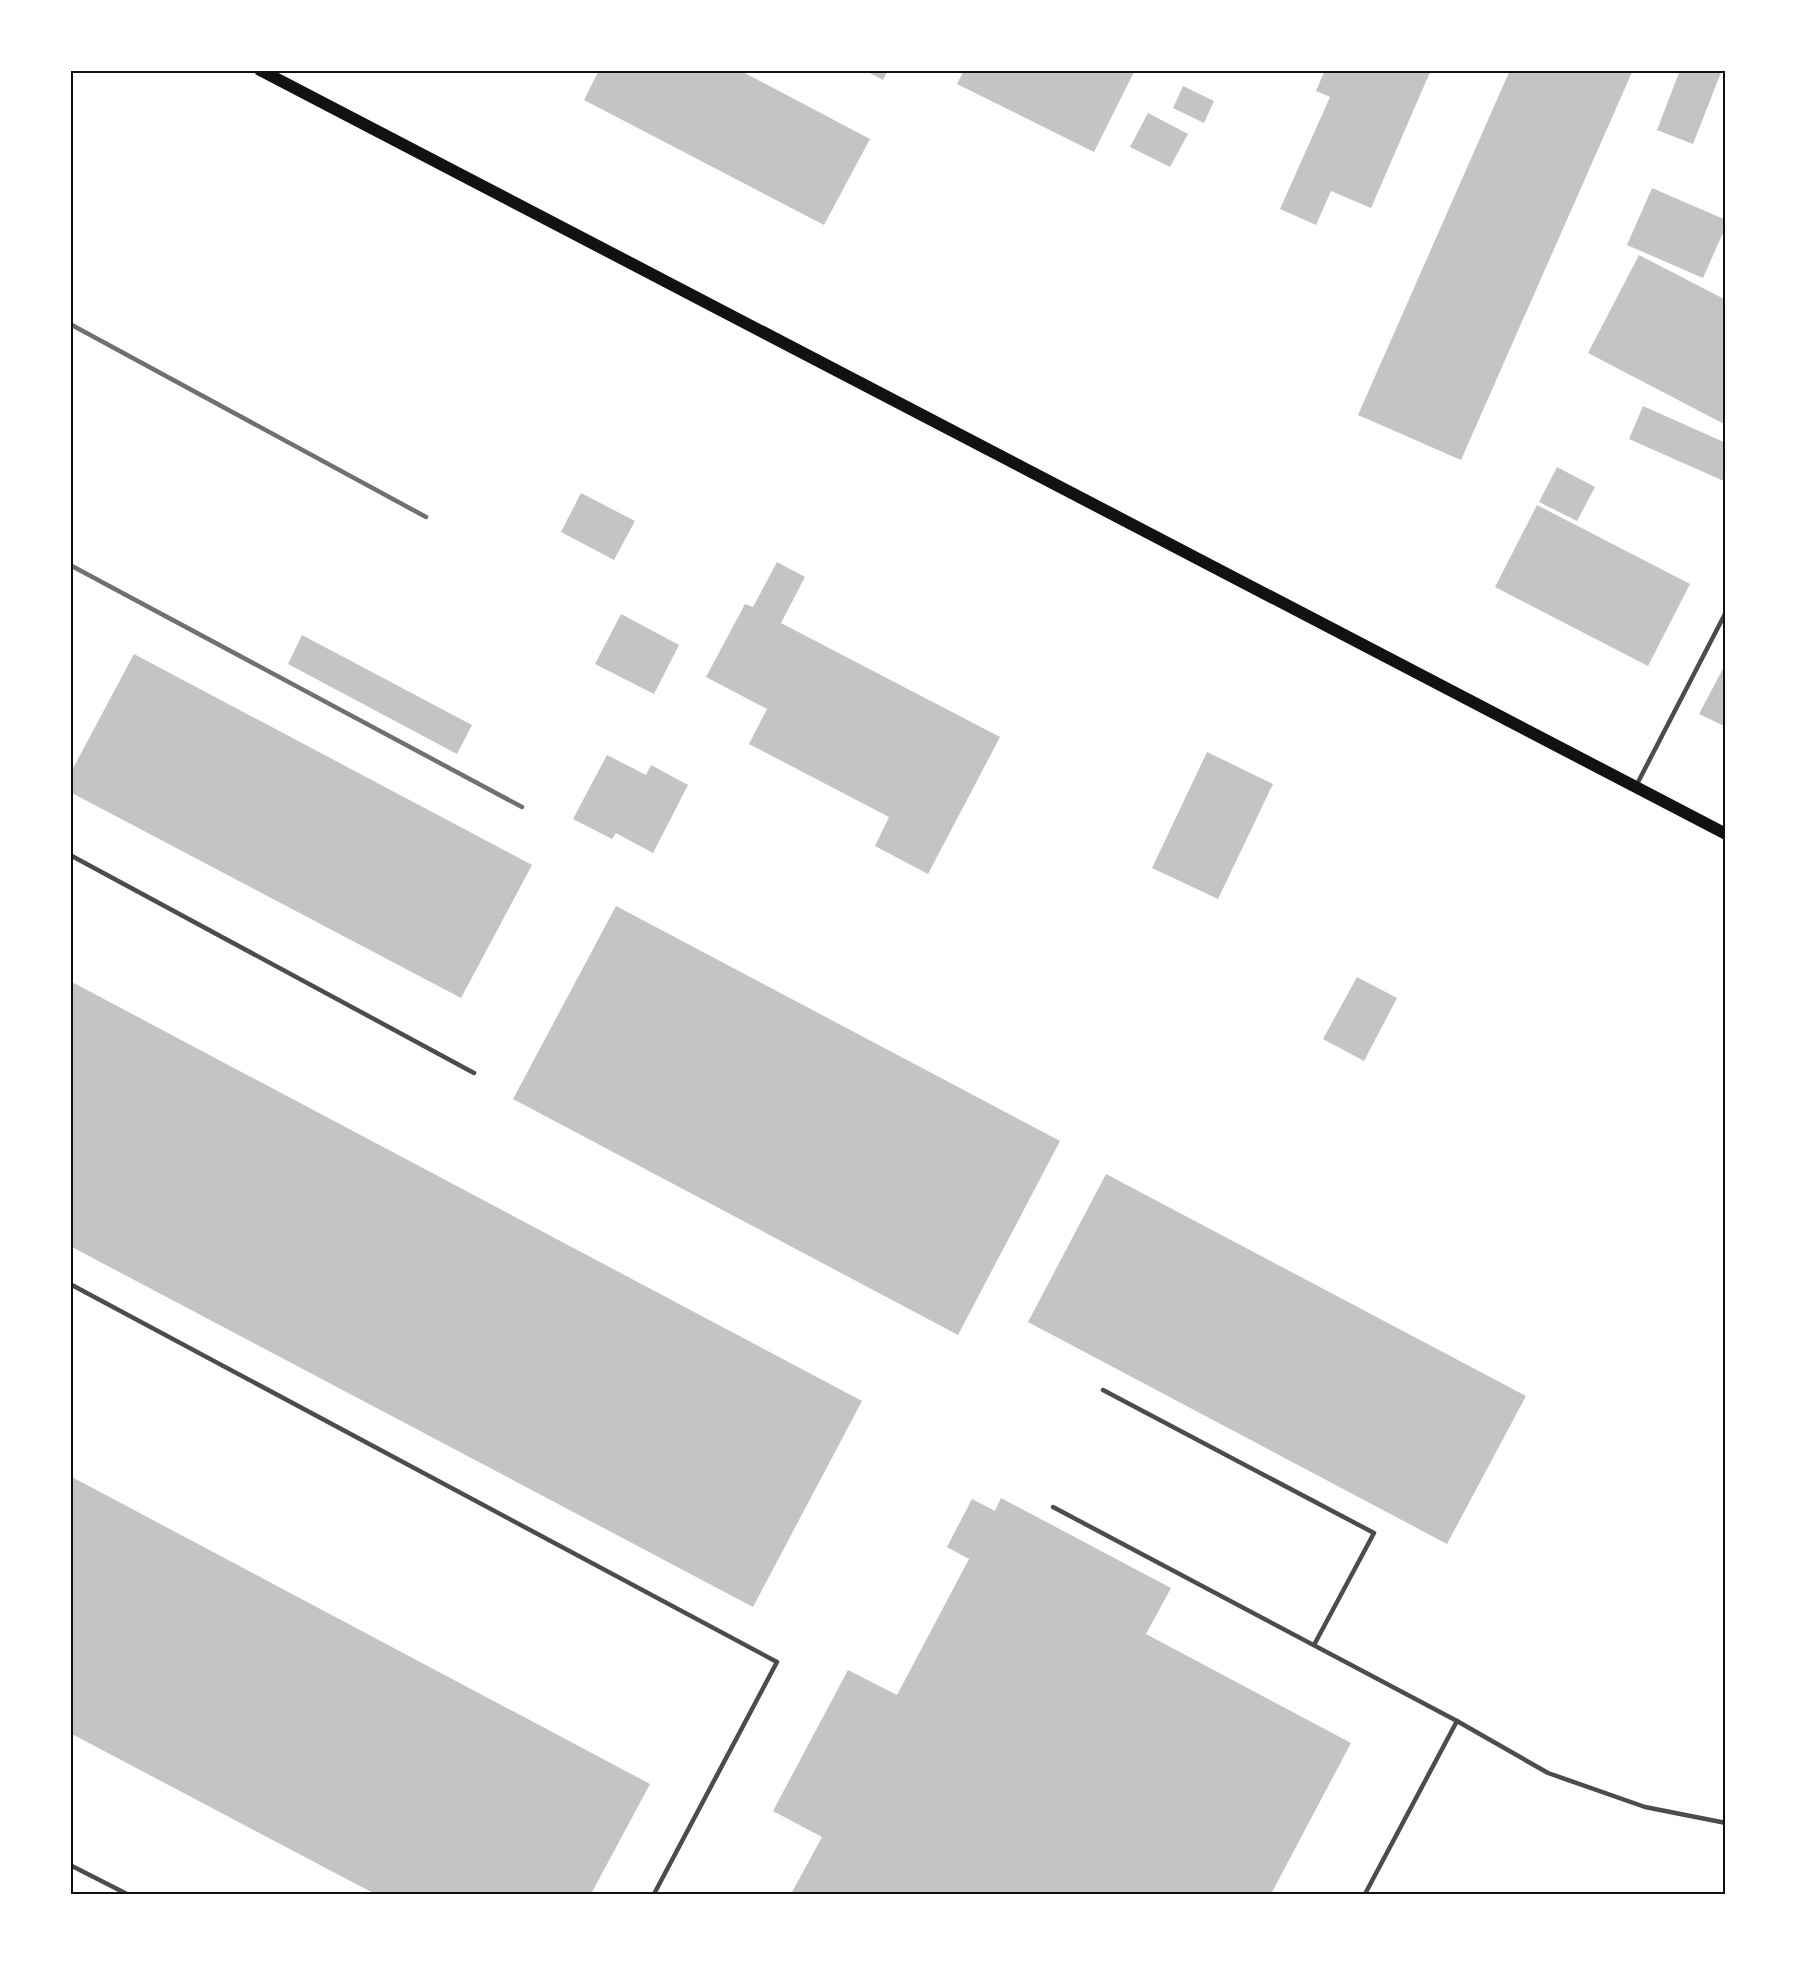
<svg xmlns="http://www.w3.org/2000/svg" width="1796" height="1965" viewBox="0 0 1796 1965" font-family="'Exo 2',sans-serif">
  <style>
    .building { fill: #c4c4c4 }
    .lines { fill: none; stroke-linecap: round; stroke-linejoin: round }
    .service { stroke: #4c4c4c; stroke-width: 4.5 }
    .secondary { stroke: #111; stroke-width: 12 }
    .rail { stroke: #707070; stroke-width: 4.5 }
    .neatline { fill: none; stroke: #111; stroke-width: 2 }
  </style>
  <rect width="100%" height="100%" fill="#fff"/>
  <g class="building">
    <path d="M 599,70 L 739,70 L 870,139 L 824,225 L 584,100 Z"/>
    <path d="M 864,70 L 888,70 L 883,80 Z"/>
    <path d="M 964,70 L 1135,70 L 1094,152 L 957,84 Z"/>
    <path d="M 1325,70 L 1431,70 L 1371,208 L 1331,191 L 1316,225 L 1280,209 L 1330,97 L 1316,91 Z"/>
    <path d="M 1510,70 L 1633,70 L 1461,460 L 1358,415 Z"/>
    <path d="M 1680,70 L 1722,70 L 1693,144 L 1657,130 Z"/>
    <path d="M 1183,86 L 1214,101 L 1204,123 L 1173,108 Z"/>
    <path d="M 1148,113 L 1188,134 L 1170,167 L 1130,147 Z"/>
    <path d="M 1652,188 L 1726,220 L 1726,226 L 1703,278 L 1627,245 Z"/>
    <path d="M 1639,255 L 1726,300 L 1726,425 L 1588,353 Z"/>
    <path d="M 1643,406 L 1726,443 L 1726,482 L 1629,439 Z"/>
    <path d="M 1557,467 L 1595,487 L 1577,521 L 1539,502 Z"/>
    <path d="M 581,493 L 635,521 L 614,560 L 561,532 Z"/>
    <path d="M 1537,505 L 1690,584 L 1648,666 L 1495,587 Z"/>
    <path d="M 777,562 L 805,577 L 781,623 L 1000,737 L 928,874 L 875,846 L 889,817 L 749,744 L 767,709 L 706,677 L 745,604 L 753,607 Z"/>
    <path d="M 621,614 L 679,645 L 654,694 L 595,664 Z"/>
    <path d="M 302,635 L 472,725 L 457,754 L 288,664 Z"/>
    <path d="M 134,654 L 532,865 L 461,998 L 70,792 L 70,774 Z"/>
    <path d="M 1726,663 L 1726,727 L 1699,714 Z"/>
    <path d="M 1207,752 L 1273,784 L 1218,899 L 1152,868 Z"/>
    <path d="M 607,755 L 646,775 L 651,765 L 688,785 L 653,853 L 616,833 L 612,839 L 573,819 Z"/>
    <path d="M 616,906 L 1060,1141 L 958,1335 L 513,1099 Z"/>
    <path d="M 1357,977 L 1397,998 L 1364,1061 L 1323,1039 Z"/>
    <path d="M 70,981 L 862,1401 L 753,1607 L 70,1246 Z"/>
    <path d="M 1106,1174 L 1526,1396 L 1447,1544 L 1028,1322 Z"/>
    <path d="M 70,1476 L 650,1784 L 591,1894 L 375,1894 L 70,1733 Z"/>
    <path d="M 1001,1498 L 1171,1588 L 1146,1634 L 1351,1743 L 1271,1894 L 791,1894 L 822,1837 L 773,1811 L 848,1670 L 897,1695 L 969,1559 L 947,1547 L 972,1499 L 995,1511 Z"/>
  </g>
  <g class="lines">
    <g class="service">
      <path d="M 1636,786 L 1726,612"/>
      <path d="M 70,855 L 474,1073"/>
      <path d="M 70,1284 L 777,1662 L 654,1894"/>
      <path d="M 1103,1390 L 1374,1533 L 1314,1645"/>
      <path d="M 1053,1507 L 1457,1721 L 1548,1773 L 1645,1807 L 1726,1823"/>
      <path d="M 70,1865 L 127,1894"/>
      <path d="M 1365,1894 L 1457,1721"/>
    </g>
    <path class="secondary" d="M 260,70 L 1726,834"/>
    <g class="rail">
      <path d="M 70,324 L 426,517"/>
      <path d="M 70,565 L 522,807"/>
    </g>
  </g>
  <rect width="1796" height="1965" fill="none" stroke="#ffffff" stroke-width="144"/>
  <rect x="72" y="72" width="1652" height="1821" class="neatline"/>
</svg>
